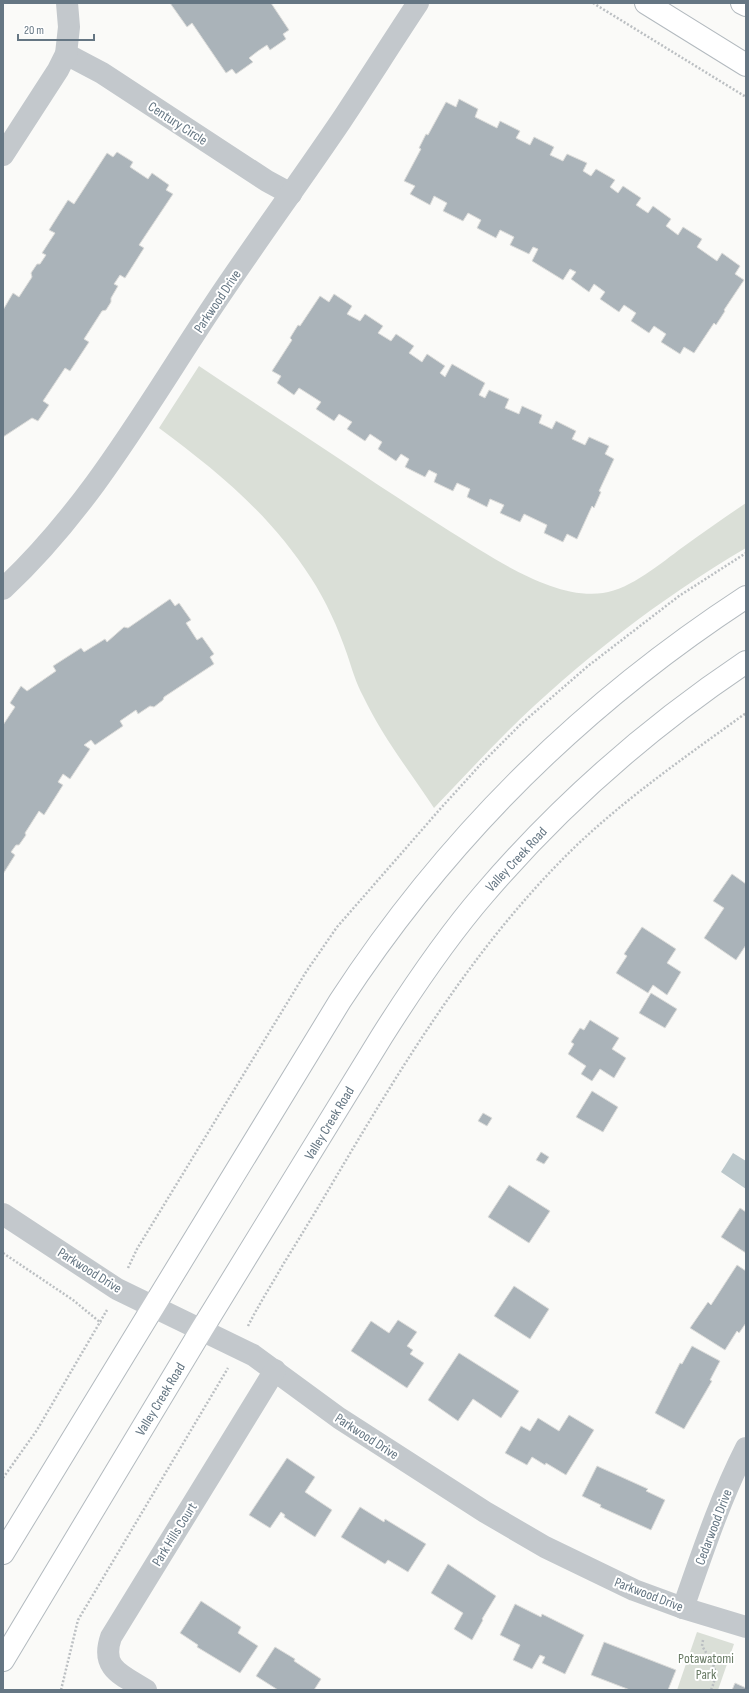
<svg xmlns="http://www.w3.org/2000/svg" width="749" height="1693" viewBox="0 0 749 1693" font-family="'Sofia Sans Condensed',sans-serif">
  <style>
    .green { fill: #dadfd7 }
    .water { fill: #bbc7cb }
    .building { fill: #aab3b9; stroke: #dcdcda }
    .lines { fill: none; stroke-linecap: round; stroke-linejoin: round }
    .secondary-casing { stroke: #b3babf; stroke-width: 24 }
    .path { stroke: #bbbfc2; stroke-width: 2.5; stroke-dasharray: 2 2; stroke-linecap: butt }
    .minor { stroke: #c3c8cc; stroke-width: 22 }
    .secondary { stroke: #fff; stroke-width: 22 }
    .labels { text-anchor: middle; stroke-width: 4; stroke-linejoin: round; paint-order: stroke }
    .street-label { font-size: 14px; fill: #657683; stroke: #fff }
    .park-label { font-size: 14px; fill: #687a64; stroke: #fff }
  </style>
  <rect width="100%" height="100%" fill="#fafaf8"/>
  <g class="green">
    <path d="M 199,366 C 245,397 292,427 338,458 C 375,483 413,508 451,532 C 492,557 553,600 603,593 C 631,589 661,563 683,547 C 704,532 725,517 746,503 L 746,548 C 659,599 577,663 506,733 C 481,758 458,783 434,808 C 410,772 382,736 363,696 C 356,683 352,669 347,654 C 338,628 326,601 311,578 C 270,514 218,472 159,428 Z"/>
    <path d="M 697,1632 L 734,1644 L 718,1690 L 677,1690 Z"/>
  </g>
  <path class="water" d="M 733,1153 L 746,1161 L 746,1189 L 721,1172 Z"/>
  <g class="building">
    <path d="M 170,3 L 271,3 L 289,30 L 283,34 L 286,39 L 270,50 L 267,45 L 258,51 L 249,58 L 253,62 L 236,74 L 232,69 L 226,73 L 192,23 L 187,27 Z"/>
    <path d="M 459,99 L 478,109 L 475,117 L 497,128 L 500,121 L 520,131 L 516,138 L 530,145 L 534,137 L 554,147 L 550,155 L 563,161 L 567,154 L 587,163 L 583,171 L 591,176 L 596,169 L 615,180 L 610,187 L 618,193 L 623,186 L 641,198 L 636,205 L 648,213 L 653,206 L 671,219 L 666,226 L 678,235 L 683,227 L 702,239 L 697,247 L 717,261 L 722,253 L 740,266 L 735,274 L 744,280 L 724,310 L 725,311 L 716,325 L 714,323 L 694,353 L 684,347 L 680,354 L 661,342 L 666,334 L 654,326 L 649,333 L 631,321 L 636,313 L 624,305 L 619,312 L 600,299 L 605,292 L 594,284 L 589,292 L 571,279 L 576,272 L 570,269 L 563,280 L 532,261 L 538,249 L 533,247 L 529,254 L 510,245 L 514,237 L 500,230 L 496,238 L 477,228 L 481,220 L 468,213 L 463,221 L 443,211 L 447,203 L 434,196 L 430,205 L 410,194 L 415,186 L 404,181 L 421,149 L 419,148 L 426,134 L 428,135 L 446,102 L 456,107 Z"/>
    <path d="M 117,152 L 133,162 L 130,167 L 148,179 L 152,173 L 169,185 L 166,190 L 173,194 L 139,245 L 144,248 L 125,278 L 120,275 L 114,284 L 118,286 L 111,298 L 111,302 L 106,310 L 102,311 L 84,339 L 89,342 L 70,371 L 65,368 L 43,401 L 49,405 L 38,421 L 32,418 L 3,437 L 3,310 L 13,293 L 19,297 L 32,277 L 31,273 L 37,264 L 40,264 L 46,255 L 42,253 L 55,233 L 49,230 L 68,200 L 74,204 L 107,153 L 113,157 Z"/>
    <path d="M 334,294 L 352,306 L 347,314 L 360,321 L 365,314 L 383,326 L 378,333 L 391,341 L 396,334 L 414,346 L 409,353 L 422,362 L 427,354 L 445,366 L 440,373 L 445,377 L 452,364 L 485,383 L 479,395 L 485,398 L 489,390 L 509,399 L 505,408 L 519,414 L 522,406 L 542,415 L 539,423 L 552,429 L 556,421 L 576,431 L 572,439 L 585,445 L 589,437 L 609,446 L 605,454 L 614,459 L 599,491 L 601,492 L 594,508 L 592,506 L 577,539 L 567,534 L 563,542 L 544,533 L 547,525 L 524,514 L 520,522 L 500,513 L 504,505 L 490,499 L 487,507 L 467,497 L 470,489 L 457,483 L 453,491 L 434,482 L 437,474 L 429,470 L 425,477 L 405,467 L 409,459 L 401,454 L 396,461 L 378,449 L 382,442 L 370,434 L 365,441 L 347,429 L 352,422 L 339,414 L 334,421 L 316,409 L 321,402 L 299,388 L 294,395 L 277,383 L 281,376 L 272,371 L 292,340 L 290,338 L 298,325 L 300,326 L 320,296 L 329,302 Z"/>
    <path d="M 170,599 L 175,606 L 179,603 L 191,620 L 186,623 L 197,640 L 202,637 L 214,654 L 210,657 L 214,664 L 164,697 L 163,700 L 154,707 L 150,706 L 138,714 L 136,710 L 120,721 L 123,726 L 95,745 L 91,740 L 84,745 L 90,749 L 70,779 L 63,774 L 58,782 L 63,785 L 44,815 L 39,811 L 25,833 L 26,835 L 19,845 L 16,845 L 11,852 L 15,855 L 3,874 L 3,725 L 15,707 L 10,703 L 21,686 L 27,691 L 56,671 L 53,666 L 81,648 L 84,652 L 105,639 L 107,642 L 124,627 L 128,628 Z"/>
    <path d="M 732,874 L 746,884 L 746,945 L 736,960 L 704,938 L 724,908 L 713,901 Z"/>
    <path d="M 642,927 L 676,949 L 667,963 L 681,972 L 667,995 L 653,985 L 648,993 L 616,973 L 627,956 L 624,954 Z"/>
    <path d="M 651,993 L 677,1009 L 665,1028 L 639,1013 Z"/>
    <path d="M 590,1020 L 619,1038 L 612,1049 L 626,1058 L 614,1078 L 600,1069 L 592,1081 L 581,1074 L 586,1066 L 568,1054 L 574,1044 L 571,1042 L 580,1028 L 584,1030 Z"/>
    <path d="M 592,1091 L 618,1107 L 603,1132 L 576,1117 Z"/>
    <path d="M 483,1113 L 492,1118 L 487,1126 L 478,1121 Z"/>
    <path d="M 541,1152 L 549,1157 L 544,1164 L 536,1160 Z"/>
    <path d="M 509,1185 L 550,1211 L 529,1243 L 488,1217 Z"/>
    <path d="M 740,1208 L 746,1212 L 746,1253 L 721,1237 Z"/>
    <path d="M 737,1265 L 746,1271 L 746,1323 L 739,1333 L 737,1331 L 725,1350 L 690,1328 L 708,1302 L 711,1305 Z"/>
    <path d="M 514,1286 L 549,1309 L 530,1339 L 494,1316 Z"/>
    <path d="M 398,1320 L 417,1332 L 407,1346 L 413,1350 L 410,1354 L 424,1363 L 407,1388 L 351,1351 L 371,1321 L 389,1333 Z"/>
    <path d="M 692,1346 L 720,1361 L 710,1380 L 712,1381 L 684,1429 L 655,1413 L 680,1363 L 682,1364 Z"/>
    <path d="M 459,1353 L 519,1391 L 501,1418 L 473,1399 L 458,1421 L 428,1400 Z"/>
    <path d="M 569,1415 L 594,1430 L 566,1475 L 546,1463 L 545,1465 L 532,1457 L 527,1465 L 505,1453 L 521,1426 L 530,1431 L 538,1418 L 559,1431 Z"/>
    <path d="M 287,1458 L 315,1477 L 305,1492 L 332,1510 L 315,1537 L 284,1517 L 285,1515 L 281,1512 L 270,1528 L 249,1515 Z"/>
    <path d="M 597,1466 L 648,1489 L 646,1491 L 665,1500 L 651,1530 L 600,1507 L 601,1505 L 582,1496 Z"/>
    <path d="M 360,1507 L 384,1522 L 385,1519 L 426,1544 L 408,1572 L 388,1560 L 385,1564 L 341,1537 Z"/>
    <path d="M 448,1564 L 496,1596 L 482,1619 L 483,1620 L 472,1640 L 454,1629 L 463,1613 L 431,1593 Z"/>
    <path d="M 201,1601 L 241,1627 L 238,1633 L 258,1646 L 240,1673 L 197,1647 L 198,1645 L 180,1633 Z"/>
    <path d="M 515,1604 L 541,1617 L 542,1614 L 584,1635 L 565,1674 L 542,1663 L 545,1657 L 540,1655 L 532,1669 L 513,1660 L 520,1645 L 500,1635 Z"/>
    <path d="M 604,1642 L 676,1670 L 668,1690 L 630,1690 L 591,1675 Z"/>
    <path d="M 275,1647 L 295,1659 L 294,1661 L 321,1679 L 314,1690 L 278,1690 L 256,1676 Z"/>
    <path d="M 735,1683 L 746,1688 L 746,1690 L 732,1690 Z"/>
  </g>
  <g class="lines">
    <defs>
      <g id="secondary">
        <path d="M 646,3 L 746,65"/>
        <path d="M 742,3 L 746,5"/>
        <path d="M 3,1553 L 340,1001 C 447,837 582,704 746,597"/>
        <path d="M 3,1660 L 202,1329 L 382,1036 C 413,987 446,938 484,894 C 561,804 649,727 746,662"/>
      </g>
    </defs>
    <use href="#secondary" class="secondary-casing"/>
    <g class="path">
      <path d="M 593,3 L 746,97"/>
      <path d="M 3,1253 L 73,1300 L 101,1323"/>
      <path d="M 128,1268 L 137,1249 L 306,972 L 337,927 L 441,808 L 481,764 L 521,724 L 588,666 L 679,596 L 746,553"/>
      <path d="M 248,1326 C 259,1304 272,1284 284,1263 C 302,1234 319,1206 336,1177 C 406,1059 478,940 578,844 C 630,795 688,755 746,713"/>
      <path d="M 3,1478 L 37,1430 L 107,1310"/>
      <path d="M 703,1640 L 702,1646 C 713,1664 720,1669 711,1690"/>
      <path d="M 61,1690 L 78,1620 L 228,1368"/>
    </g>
    <g class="minor">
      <path d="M 66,54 L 102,73 L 267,181 L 291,194"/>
      <path d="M 3,155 L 58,70 L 66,54 L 69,27 L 67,3"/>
      <path d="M 3,589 C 91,507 147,405 213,306 C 255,243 299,183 341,121 C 367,82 392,42 418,3"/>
      <path d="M 3,1214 L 117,1289 L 253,1355 L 339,1418 L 485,1512 L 545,1547 L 634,1590 L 683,1608 L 746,1627"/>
      <path d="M 683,1608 C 702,1554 720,1499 746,1448"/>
      <path d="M 146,1690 C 122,1675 100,1669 111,1637 L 275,1370"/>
    </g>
    <use href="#secondary" class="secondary"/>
  </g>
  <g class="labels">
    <g class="street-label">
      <text transform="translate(178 123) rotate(33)" y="5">Century Circle</text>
      <text transform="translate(217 301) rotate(-56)" y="5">Parkwood Drive</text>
      <text transform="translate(516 859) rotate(-47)" y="5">Valley Creek Road</text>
      <text transform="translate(329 1123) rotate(-59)" y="5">Valley Creek Road</text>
      <text transform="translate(90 1270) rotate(32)" y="5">Parkwood Drive</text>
      <text transform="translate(160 1399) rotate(-59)" y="5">Valley Creek Road</text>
      <text transform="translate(367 1436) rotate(33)" y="5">Parkwood Drive</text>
      <text transform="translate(713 1527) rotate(-69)" y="5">Cedarwood Drive</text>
      <text transform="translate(174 1534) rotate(-58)" y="5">Park Hills Court</text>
      <text transform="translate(649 1594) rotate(21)" y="5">Parkwood Drive</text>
    </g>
    <g class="park-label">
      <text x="706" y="1663">Potawatomi<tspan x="706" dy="16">Park</tspan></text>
    </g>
  </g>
  <rect width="749" height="1693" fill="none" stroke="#657683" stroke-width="8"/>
  <path d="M18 34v6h76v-6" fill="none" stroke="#657683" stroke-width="2"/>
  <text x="24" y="34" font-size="12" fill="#657683" stroke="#ffffff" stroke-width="3" paint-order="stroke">20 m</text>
</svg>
